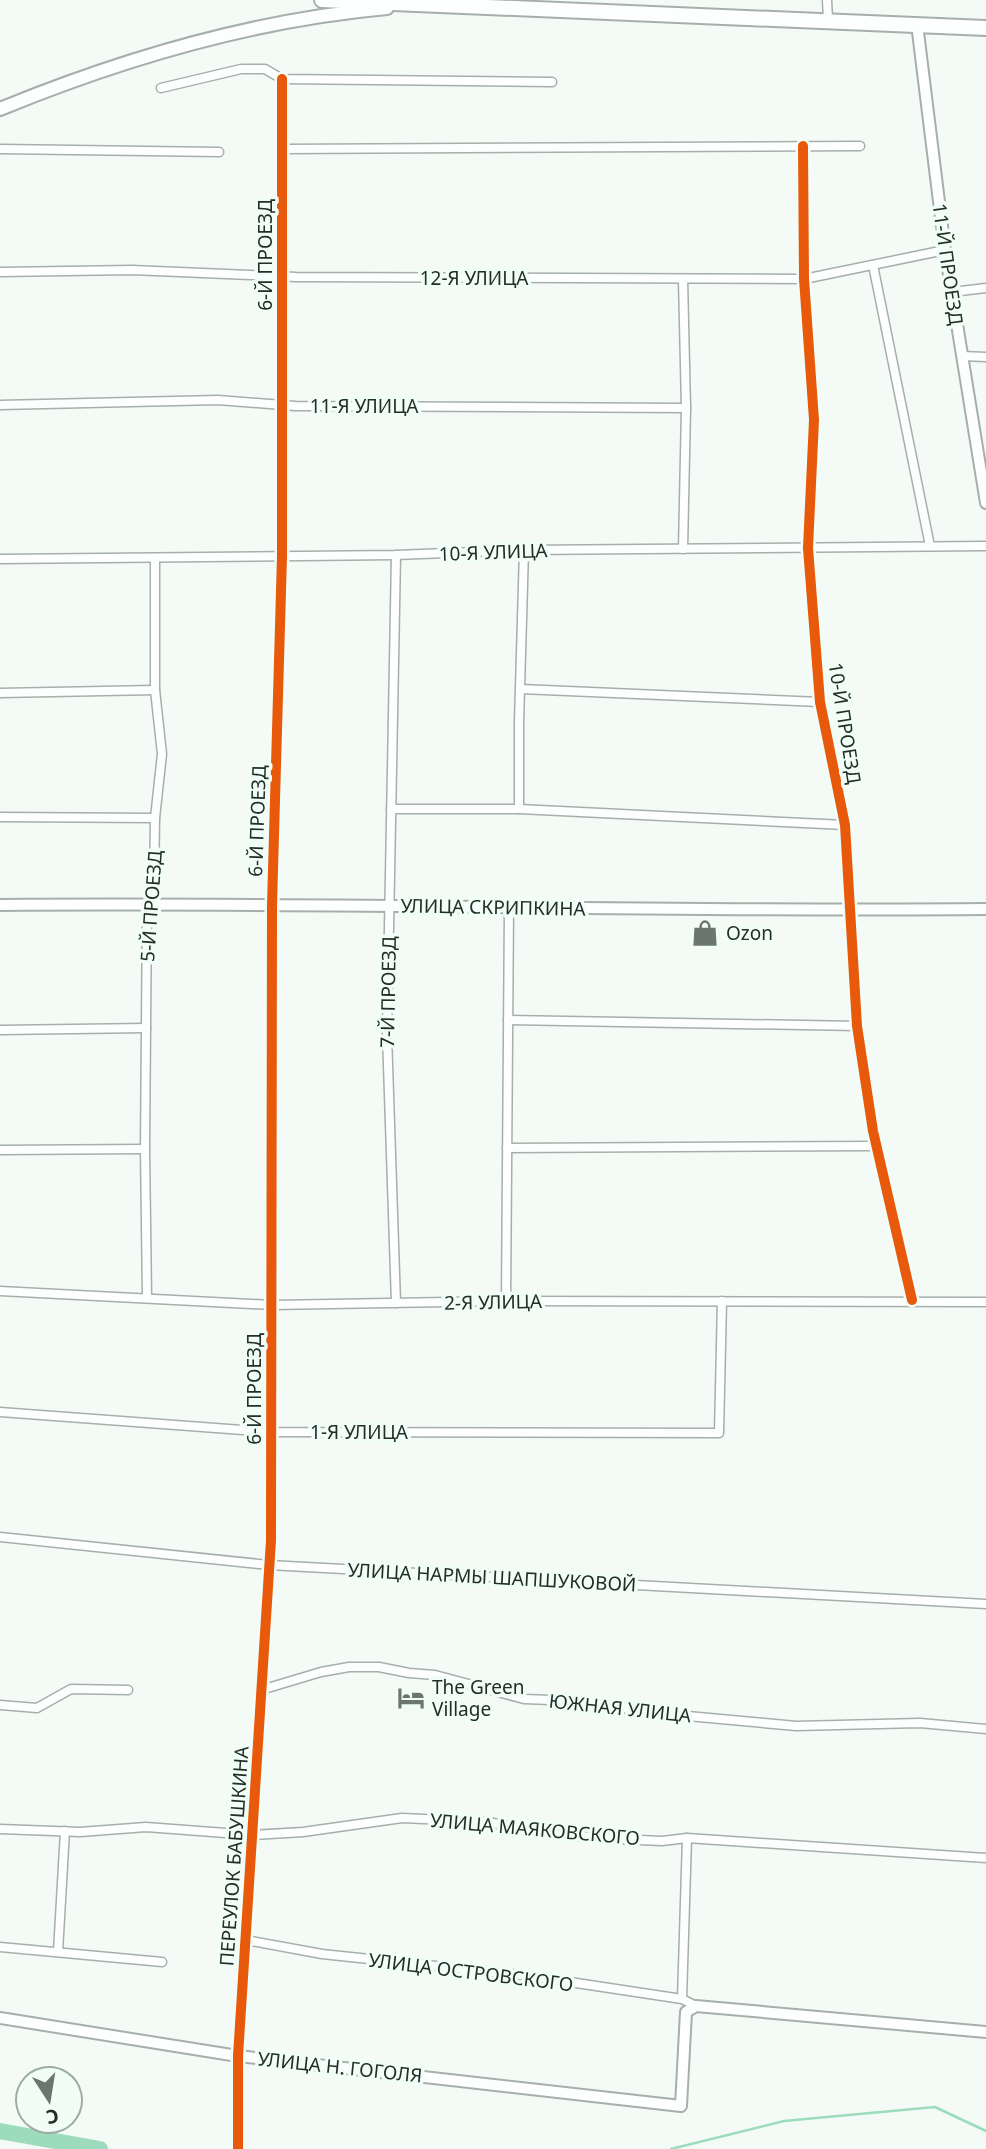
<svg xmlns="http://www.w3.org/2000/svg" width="986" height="2149" viewBox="0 0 986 2149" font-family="'Noto Sans',sans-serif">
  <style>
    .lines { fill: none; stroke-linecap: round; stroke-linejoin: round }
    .stream { stroke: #9cdcbc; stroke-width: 2.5 }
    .river { stroke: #9cdcbc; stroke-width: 16 }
    .street-casing { stroke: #a6afab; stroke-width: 11 }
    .secondary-casing { stroke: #a6afab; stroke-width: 14 }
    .primary-casing { stroke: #a6afab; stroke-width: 16 }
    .highway-casing { stroke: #a6afab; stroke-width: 18 }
    .street { stroke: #fdfefe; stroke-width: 8 }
    .secondary { stroke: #fdfefe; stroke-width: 10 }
    .primary { stroke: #fdfefe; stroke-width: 12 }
    .highway { stroke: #fdfefe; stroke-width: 14 }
    .cycleway-casing { stroke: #f1fef7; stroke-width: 15 }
    .cycleway { stroke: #e8590c; stroke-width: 10 }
    .labels { text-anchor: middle; stroke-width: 7; stroke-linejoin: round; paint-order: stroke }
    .street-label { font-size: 19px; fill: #222e27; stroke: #f1fef7 }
    .poi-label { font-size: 19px; fill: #222e27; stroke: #f1fef7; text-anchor: start }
  </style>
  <rect width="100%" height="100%" fill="#f4fbf7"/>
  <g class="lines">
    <path class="stream" d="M 671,2149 L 784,2121 L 935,2107 L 986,2131"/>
    <path class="river" d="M 0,2131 L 100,2149"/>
    <defs>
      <g id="street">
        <path d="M 827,0 L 828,20"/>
        <path d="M 161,88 L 241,69 L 265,69 L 282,79 L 552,82"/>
        <path d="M 803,146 L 804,279 L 814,420 L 808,548 L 820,702 L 845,825 L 857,1026 L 873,1131 L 912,1300"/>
        <path d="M 0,149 L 219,152"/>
        <path d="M 283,149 L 860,146"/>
        <path d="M 873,265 L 930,546"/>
        <path d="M 0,272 L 132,270 L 296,277 L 804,279 L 945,250"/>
        <path d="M 683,279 L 686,408 L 683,549"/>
        <path d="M 952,292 L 986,288"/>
        <path d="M 962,356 L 986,357"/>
        <path d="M 0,405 L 218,400 L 295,406 L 686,408"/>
        <path d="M 396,555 L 387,1035 L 396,1303"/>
        <path d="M 0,559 L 396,555 L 524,550 L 986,546"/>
        <path d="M 521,689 L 820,702"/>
        <path d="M 0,693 L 155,690"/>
        <path d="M 391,809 L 519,809 L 845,825"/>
        <path d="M 519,809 L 519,722 L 524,550"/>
        <path d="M 0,817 L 155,818"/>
        <path d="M 508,1020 L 857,1026"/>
        <path d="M 0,1030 L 146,1028"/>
        <path d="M 507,1148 L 877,1146"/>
        <path d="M 0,1150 L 145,1149"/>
        <path d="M 0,1291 L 272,1305 L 506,1301 L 986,1302"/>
        <path d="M 147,1297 L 145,1149 L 147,904 L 154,888 L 155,818 L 162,754 L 155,690 L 155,558"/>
        <path d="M 506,1301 L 509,907"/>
        <path d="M 0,1412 L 271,1432 L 719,1433 L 722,1301"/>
        <path d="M 0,1537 L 269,1565 L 986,1604"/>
        <path d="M 261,1690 L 321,1672 L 349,1667 L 379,1667 L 409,1673 L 435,1675 L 524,1699 L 578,1701 L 655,1713 L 796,1726 L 920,1723 L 986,1729"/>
        <path d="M 0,1705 L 37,1708 L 71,1689 L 128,1690"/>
        <path d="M 0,1829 L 80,1832 L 146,1827 L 252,1835 L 303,1832 L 402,1818 L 488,1822 L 543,1833 L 617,1839 L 662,1841 L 687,1838 L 986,1858"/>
        <path d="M 246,1940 L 322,1954 L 530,1976 L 682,1999 L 696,2006"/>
        <path d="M 0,1947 L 162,1962"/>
        <path d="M 58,1952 L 65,1831"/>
        <path d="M 682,1999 L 687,1838"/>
        <path d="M 238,2056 L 271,1540 L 272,905 L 282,556 L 282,79"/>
      </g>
      <g id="secondary">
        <path d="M 917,24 L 945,250 L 986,503"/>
        <path d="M 0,905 C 329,902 657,912 986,909"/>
        <path d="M 0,2018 L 238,2056 L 681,2106 L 686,2012 L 696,2006 L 986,2032"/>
        <path d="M 238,2056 L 238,2149"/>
      </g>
      <path id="primary" d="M 0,109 C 124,58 253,20 387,8"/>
      <path id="highway" d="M 322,0 L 986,28"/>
    </defs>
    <use href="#street" class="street-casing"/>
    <use href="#secondary" class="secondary-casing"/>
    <use href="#primary" class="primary-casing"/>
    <use href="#highway" class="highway-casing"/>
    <use href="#street" class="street"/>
    <use href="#secondary" class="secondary"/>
    <use href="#primary" class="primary"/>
    <use href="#highway" class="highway"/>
    <defs>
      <g id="cycleway">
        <path d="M 803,146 L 804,279 L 814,420 L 808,548 L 820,702 L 845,825 L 857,1026 L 873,1131 L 912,1300"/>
        <path d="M 238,2149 L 238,2056 L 271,1540 L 272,905 L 282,556 L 282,79"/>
      </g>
    </defs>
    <use href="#cycleway" class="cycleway-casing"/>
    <use href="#cycleway" class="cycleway"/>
  </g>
  <defs>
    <symbol id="shop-bare" viewBox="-9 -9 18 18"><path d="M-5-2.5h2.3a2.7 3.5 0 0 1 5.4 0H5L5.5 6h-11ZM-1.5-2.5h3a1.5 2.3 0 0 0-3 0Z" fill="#6c7670" stroke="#f1fef7" stroke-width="2.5" paint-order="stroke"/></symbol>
    <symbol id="hotel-bare" viewBox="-9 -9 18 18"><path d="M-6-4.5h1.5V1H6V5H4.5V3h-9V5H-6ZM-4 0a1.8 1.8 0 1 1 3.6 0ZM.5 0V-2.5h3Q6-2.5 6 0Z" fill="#6c7670" stroke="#f1fef7" stroke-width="2.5" paint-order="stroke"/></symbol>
  </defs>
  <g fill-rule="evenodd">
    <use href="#shop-bare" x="686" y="914" width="38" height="38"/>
    <use href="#hotel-bare" x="392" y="1679" width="38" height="38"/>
  </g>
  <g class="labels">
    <g class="street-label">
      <text transform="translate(265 255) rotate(-90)" y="7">6-Й ПРОЕЗД</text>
      <text transform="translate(948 264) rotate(82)" y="7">11-Й ПРОЕЗД</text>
      <text x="474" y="285">12-Я УЛИЦА</text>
      <text x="364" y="413">11-Я УЛИЦА</text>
      <text transform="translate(493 552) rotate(-2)" y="7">10-Я УЛИЦА</text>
      <text transform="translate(845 723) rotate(81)" y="7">10-Й ПРОЕЗД</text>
      <text transform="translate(257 821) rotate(-88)" y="7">6-Й ПРОЕЗД</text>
      <text transform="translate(151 906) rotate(-86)" y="7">5-Й ПРОЕЗД</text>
      <text transform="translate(493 907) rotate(1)" y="7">УЛИЦА СКРИПКИНА</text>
      <text transform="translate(388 992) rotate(-89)" y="7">7-Й ПРОЕЗД</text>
      <text transform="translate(493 1302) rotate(-1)" y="7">2-Я УЛИЦА</text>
      <text transform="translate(254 1389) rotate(-90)" y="7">6-Й ПРОЕЗД</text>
      <text x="359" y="1439">1-Я УЛИЦА</text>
      <text transform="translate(492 1577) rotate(3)" y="7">УЛИЦА НАРМЫ ШАПШУКОВОЙ</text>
      <text transform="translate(620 1708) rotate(6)" y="7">ЮЖНАЯ УЛИЦА</text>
      <text transform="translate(535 1829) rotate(5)" y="7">УЛИЦА МАЯКОВСКОГО</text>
      <text transform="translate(234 1856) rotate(-86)" y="7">ПЕРЕУЛОК БАБУШКИНА</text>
      <text transform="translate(471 1972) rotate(7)" y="7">УЛИЦА ОСТРОВСКОГО</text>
      <text transform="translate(340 2067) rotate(6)" y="7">УЛИЦА Н. ГОГОЛЯ</text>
    </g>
    <g class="poi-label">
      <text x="726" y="940">Ozon</text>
      <text x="432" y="1694">The Green<tspan x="432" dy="22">Village</tspan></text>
    </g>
  </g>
  <g transform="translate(49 2100) rotate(168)"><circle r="33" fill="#f1fef7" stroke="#9eaba4" stroke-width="2"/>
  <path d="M0-5L12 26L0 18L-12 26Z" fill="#6c7670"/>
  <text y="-10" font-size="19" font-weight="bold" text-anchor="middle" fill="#222e27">С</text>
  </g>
</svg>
